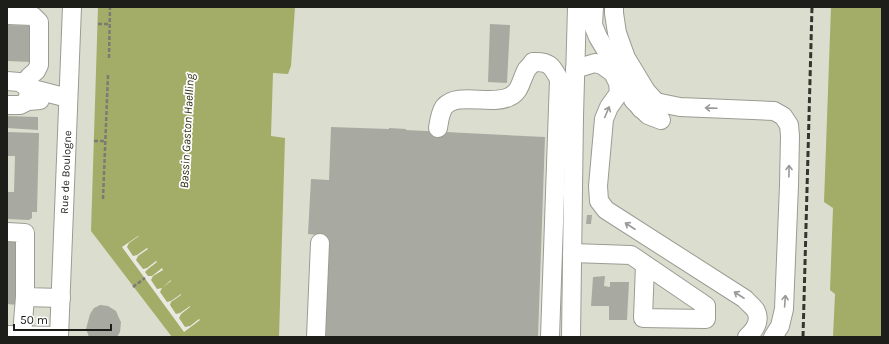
<svg xmlns="http://www.w3.org/2000/svg" width="889" height="344" viewBox="0 0 889 344" font-family="Karla,sans-serif">
  <style>
    .built { fill: #dbdece }
    .water { fill: #a3ad67 }
    .pier { fill: #e8eae1 }
    .building { fill: #a8aaa1 }
    .lines { fill: none; stroke-linecap: round; stroke-linejoin: round }
    .minor-casing { stroke: #9a9c93; stroke-width: 20 }
    .path { stroke: #7a7b75; stroke-width: 2.5; stroke-dasharray: 4 2; stroke-linecap: butt }
    .minor { stroke: #fff; stroke-width: 18 }
    .rail { stroke: #343531; stroke-width: 3; stroke-dasharray: 6 3; stroke-linecap: butt }
    .oneway { stroke: #999998 }
    .labels { text-anchor: middle; stroke-width: 3.5; stroke-linejoin: round; paint-order: stroke }
    .street-label { font-size: 11px; fill: #1d1d1a; stroke: #fff }
    .water-label { font-size: 12px; font-style: italic; fill: #2a2e0e; stroke: #fff }
  </style>
  <rect width="100%" height="100%" fill="#e8eae1"/>
  <rect class="built" x="7" y="7" width="875" height="330"/>
  <g class="water">
    <path d="M 98,7 L 295,7 L 291,66 L 288,74 L 273,73 L 271,136 L 285,138 L 279,337 L 172,337 L 91,231 Z"/>
    <path d="M 831,7 L 882,7 L 882,337 L 833,337 L 835,294 L 830,290 L 833,208 L 824,202 Z"/>
  </g>
  <path class="pier" d="M 138,236 L 139,236 L 129,243 L 127,247 L 133,256 L 137,255 L 147,248 L 148,249 L 138,256 L 136,260 L 143,269 L 147,268 L 156,261 L 157,262 L 148,269 L 145,272 L 148,276 L 152,276 L 162,268 L 163,270 L 153,276 L 151,280 L 157,289 L 162,288 L 171,280 L 171,281 L 162,288 L 160,292 L 167,302 L 171,301 L 181,294 L 181,295 L 171,302 L 170,305 L 176,314 L 180,313 L 190,306 L 190,307 L 181,314 L 179,318 L 185,327 L 190,326 L 199,319 L 200,320 L 184,332 L 122,247 Z"/>
  <g class="building">
    <path d="M 490,24 L 510,25 L 507,83 L 488,82 Z"/>
    <path d="M 7,25 L 33,26 L 31,62 L 7,61 Z"/>
    <path d="M 7,116 L 38,117 L 38,130 L 7,128 Z"/>
    <path d="M 331,127 L 389,129 L 389,128 L 406,129 L 406,130 L 545,137 L 538,337 L 323,337 L 327,236 L 308,234 L 311,179 L 329,180 Z"/>
    <path d="M 7,132 L 39,133 L 37,212 L 32,212 L 32,218 L 29,220 L 7,219 L 7,192 L 14,192 L 15,156 L 7,156 Z"/>
    <path d="M 587,215 L 592,215 L 591,224 L 586,224 Z"/>
    <path d="M 7,238 L 18,238 L 17,305 L 7,304 Z"/>
    <path d="M 605,276 L 604,286 L 610,287 L 610,282 L 629,282 L 627,320 L 609,320 L 609,306 L 591,306 L 593,277 Z"/>
    <path d="M 100,305 L 108,306 L 116,311 L 119,318 L 121,322 L 120,332 L 117,337 L 89,337 L 86,329 L 90,314 L 94,308 Z"/>
  </g>
  <g class="lines">
    <defs>
      <g id="minor">
        <path d="M 594,7 L 593,25 L 598,37 L 641,109"/>
        <path d="M 614,7 L 614,13 L 617,33 L 626,58 L 646,91 L 656,102 L 665,104 L 680,107 L 774,111 L 783,116 L 789,125 L 790,136 L 789,185 L 784,309 L 780,326 L 773,337"/>
        <path d="M 7,15 L 33,16 L 39,22 L 39,65 L 36,71 L 29,77 L 28,101"/>
        <path d="M 575,69 L 595,63 L 602,65 L 613,73 L 618,83 L 619,93 L 609,107 L 604,119 L 598,186 L 599,201 L 606,210 L 745,299 C 748,303 754,307 756,311 C 761,321 754,331 747,337"/>
        <path d="M 7,81 L 19,82 L 29,88 L 68,98"/>
        <path d="M 633,100 L 648,115 L 661,120"/>
        <path d="M 7,105 L 20,105 L 28,101 L 40,100"/>
        <path d="M 438,128 C 439,122 440,113 444,107 C 457,91 490,106 509,97 C 521,92 521,79 527,69 C 529,67 531,65 533,62 C 549,61 552,66 559,79 L 550,337"/>
        <path d="M 7,232 L 25,233 L 25,297 L 61,298"/>
        <path d="M 572,253 L 631,255 L 706,306 L 706,319 L 643,318 L 645,265"/>
        <path d="M 7,335 L 59,336"/>
        <path d="M 22,335 L 25,297"/>
        <path id="s1" d="M 59,337 L 72,7"/>
        <path d="M 316,337 L 320,243"/>
        <path d="M 571,337 L 574,116 L 577,7"/>
      </g>
    </defs>
    <use href="#minor" class="minor-casing"/>
    <g class="path">
      <path d="M 98,24 L 110,24"/>
      <path d="M 109,58 L 110,7"/>
      <path d="M 94,141 L 105,141"/>
      <path d="M 103,199 L 108,75"/>
      <path d="M 133,287 L 145,278"/>
    </g>
    <use href="#minor" class="minor"/>
    <path class="rail" d="M 803,337 L 812,7"/>
  </g>
  <defs><path id="oneway-shaft" d="M-6 0H5M1.5-3L5.5 0L1.5 3" fill="none" stroke-width="1.6" stroke-linecap="round" stroke-linejoin="round"/></defs>
  <g class="oneway">
    <use href="#oneway-shaft" transform="translate(711 108) rotate(-178)"/>
    <use href="#oneway-shaft" transform="translate(607 112) rotate(-67)"/>
    <use href="#oneway-shaft" transform="translate(789 171) rotate(-89)"/>
    <use href="#oneway-shaft" transform="translate(630 226) rotate(-147)"/>
    <use href="#oneway-shaft" transform="translate(739 295) rotate(-147)"/>
    <use href="#oneway-shaft" transform="translate(785 301) rotate(-86)"/>
  </g>
  <g class="labels">
    <g class="street-label">
      <text dy="4" stroke="none"><textPath href="#s1" startOffset="165">Rue de Boulogne</textPath></text>
    </g>
    <g class="water-label">
      <text transform="translate(187 131) rotate(-87)" y="4">Bassin Gaston Haelling</text>
    </g>
  </g>
  <rect width="889" height="344" fill="none" stroke="#1d1d1a" stroke-width="16"/>
  <path d="M14 324v6h97v-6" fill="none" stroke="#1d1d1a" stroke-width="2"/>
  <text x="20" y="324" font-size="12" fill="#1d1d1a" stroke="#ffffff" stroke-width="3" paint-order="stroke">50 m</text>
</svg>
